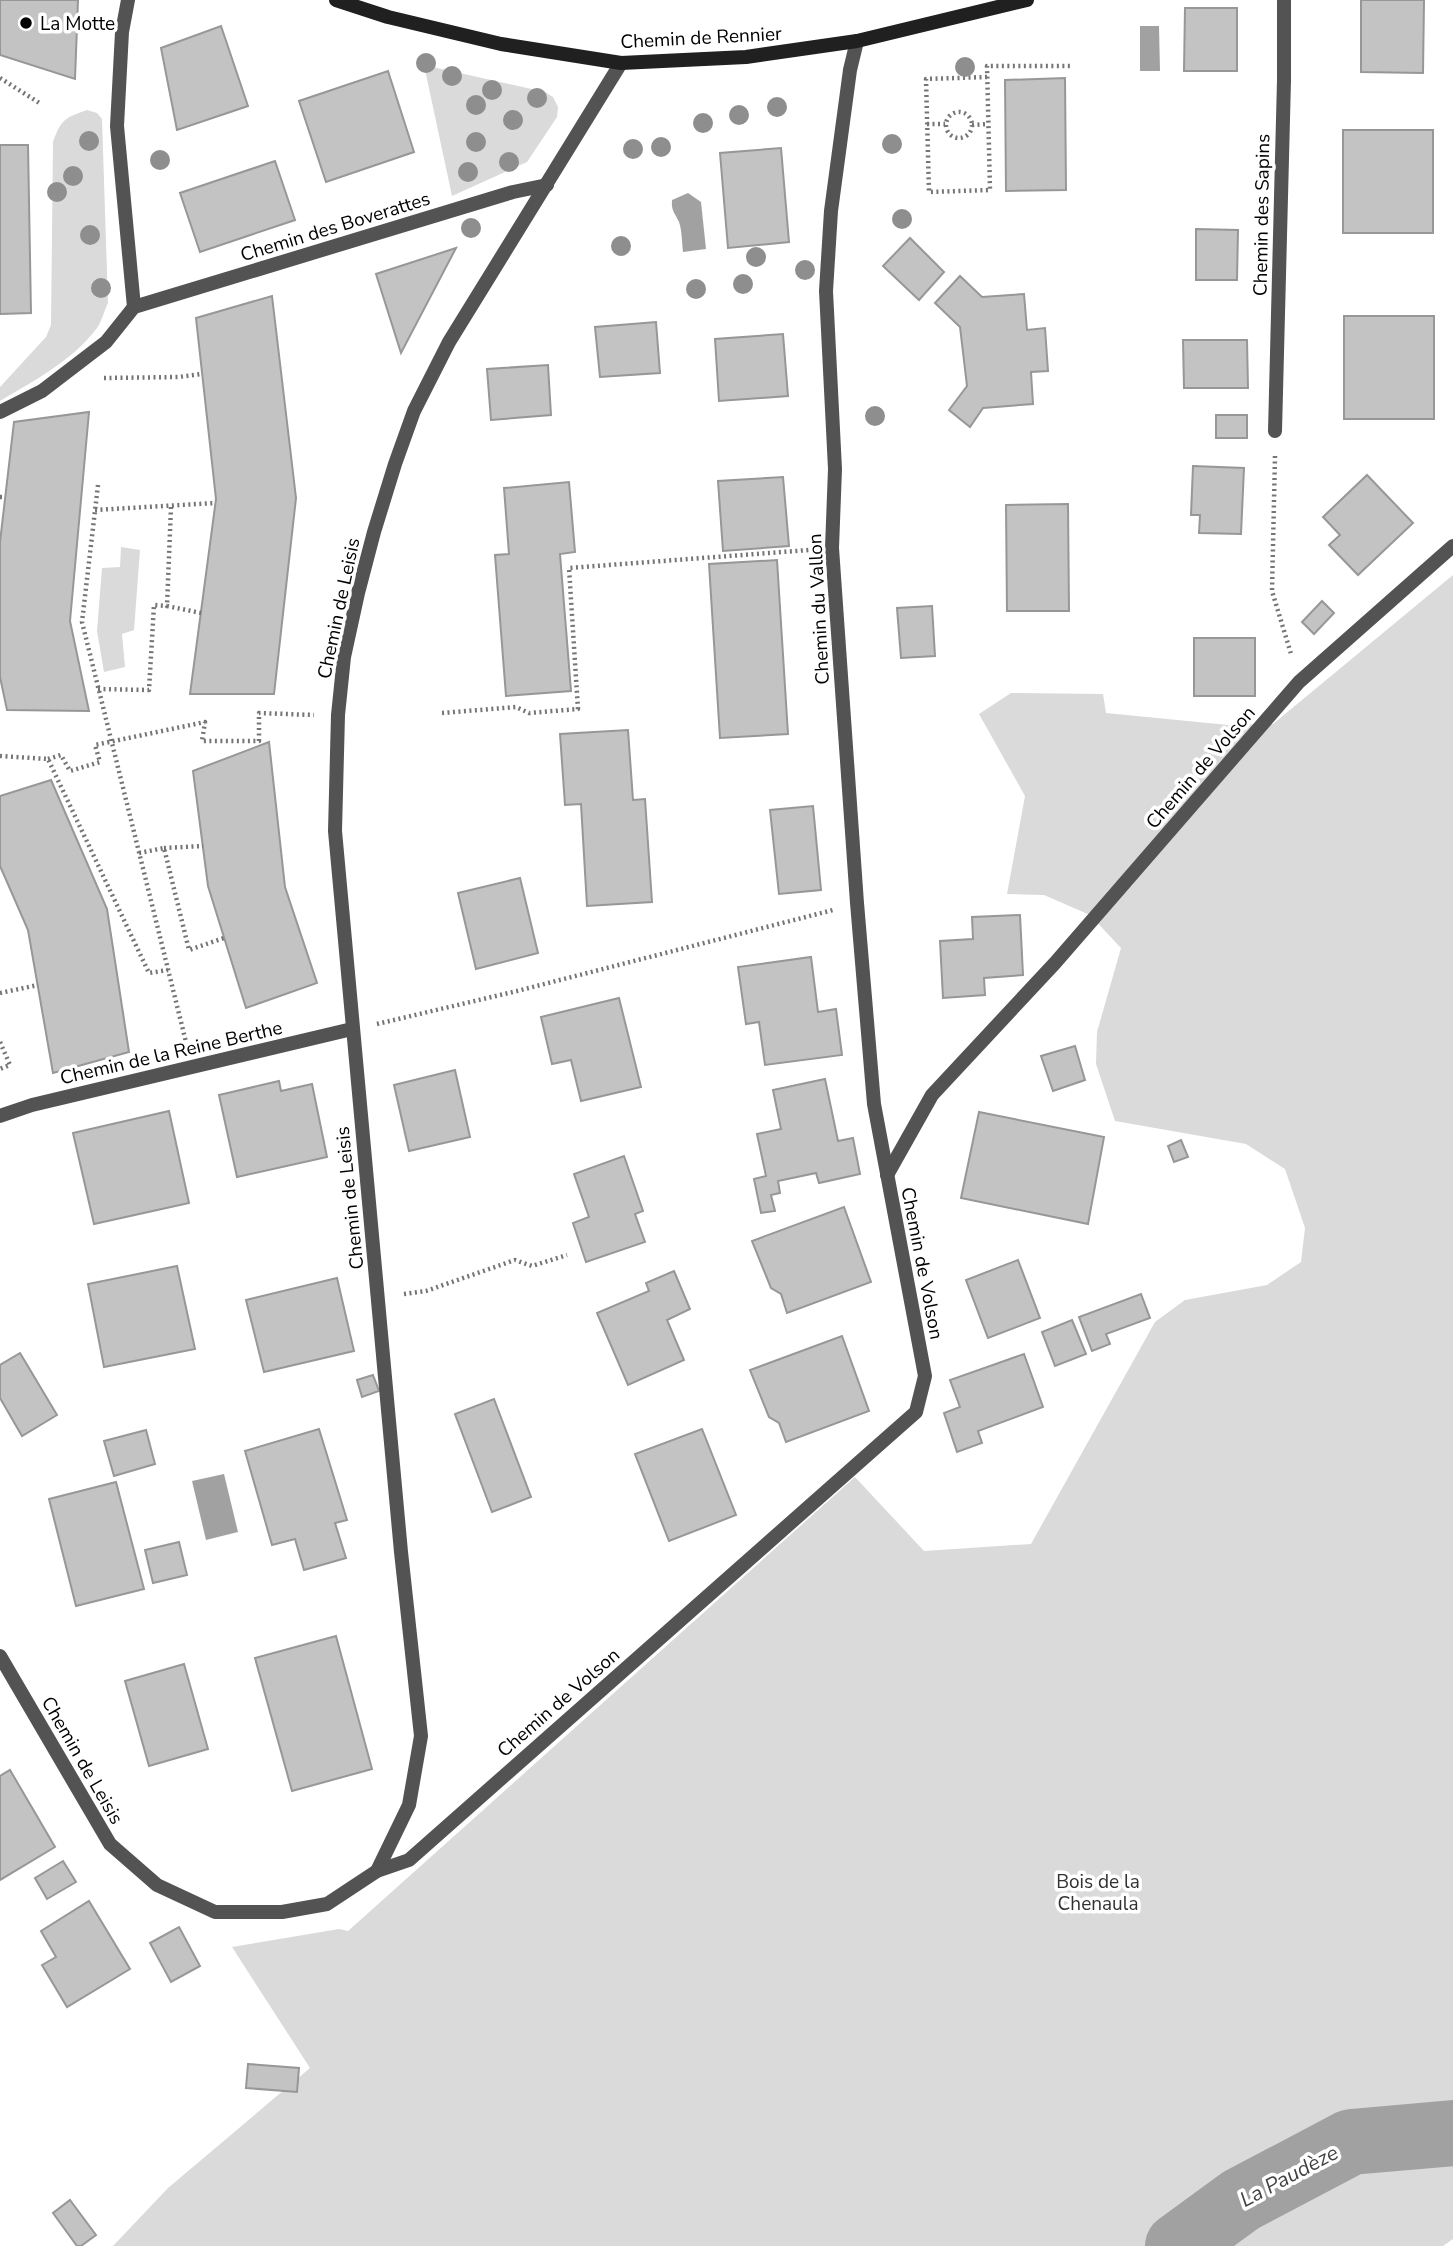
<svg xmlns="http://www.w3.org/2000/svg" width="1453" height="2246" viewBox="0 0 1453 2246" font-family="'Nunito Sans',sans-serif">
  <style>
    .green { fill: #dadada }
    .water { fill: #a1a1a1 }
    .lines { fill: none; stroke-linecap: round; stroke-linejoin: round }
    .river { stroke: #a1a1a1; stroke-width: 66 }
    .building { fill: #c3c3c3; stroke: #979797; stroke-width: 2 }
    .path { stroke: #757575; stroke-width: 4.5; stroke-dasharray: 2 3.5; stroke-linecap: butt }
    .street { stroke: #535353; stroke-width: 14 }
    .secondary { stroke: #202020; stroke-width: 14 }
    .tree { fill: #8e8e8e }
    .poi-dot { fill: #000; stroke: #fff; stroke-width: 2.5 }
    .labels { text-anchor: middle; stroke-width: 7; stroke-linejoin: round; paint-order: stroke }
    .poi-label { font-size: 19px; fill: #000; stroke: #fff; text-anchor: start }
    .street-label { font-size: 19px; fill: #000; stroke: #fff }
    .park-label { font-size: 19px; fill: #313131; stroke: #fff }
    .water-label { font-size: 21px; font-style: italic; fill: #424242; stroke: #fff }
  </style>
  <rect width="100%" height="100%" fill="#fff"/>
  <g class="green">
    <path d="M 424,65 L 545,92 L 553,97 L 558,107 L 557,117 L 527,162 L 452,196 Z"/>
    <path d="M 87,110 L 97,113 L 102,119 L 108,303 C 104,311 102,321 97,328 C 72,361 35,380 0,401 L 0,387 L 46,337 L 51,325 L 53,142 C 61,120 64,118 87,110 Z"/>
    <path d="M 121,547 L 140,550 L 134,630 L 122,634 L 125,667 L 104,672 L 97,631 L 102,568 L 120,567 Z"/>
    <path d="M 1453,575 L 1453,2239 L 1443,2246 L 113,2246 L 168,2188 L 310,2068 L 232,1947 L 339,1929 L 348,1931 L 855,1477 L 924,1551 L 1031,1544 L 1155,1322 L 1185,1300 L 1267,1285 L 1301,1262 L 1305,1228 L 1285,1169 L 1246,1144 L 1115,1121 L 1096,1064 L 1097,1032 L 1121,948 L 1090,915 L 1044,895 L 1007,894 L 1025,796 L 979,714 L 1011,693 L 1103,694 L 1106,713 L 1228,725 L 1273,724 Z"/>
  </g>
  <g class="water">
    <path d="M 1140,26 L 1159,26 L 1160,71 L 1140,71 Z"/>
    <path d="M 688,193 L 701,202 L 706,249 L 683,252 C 682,243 682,230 679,222 C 675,213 671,211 672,200 Z"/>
    <path d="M 224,1474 L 238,1532 L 206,1540 L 192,1481 Z"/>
  </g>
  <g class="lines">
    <path class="river" d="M 1178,2246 L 1241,2200 L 1351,2142 L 1453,2133"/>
  </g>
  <g class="building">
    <path d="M 0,0 L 78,0 L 75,79 L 0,55 Z"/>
    <path d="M 1361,0 L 1424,0 L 1423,73 L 1361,72 Z"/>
    <path d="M 1185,8 L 1237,8 L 1237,71 L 1184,71 Z"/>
    <path d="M 221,26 L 248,106 L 177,130 L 161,48 Z"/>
    <path d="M 388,71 L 414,152 L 326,182 L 299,101 Z"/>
    <path d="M 1065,78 L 1066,190 L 1006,191 L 1005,80 Z"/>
    <rect x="1343" y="130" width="90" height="103"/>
    <path d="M 0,145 L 28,145 L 31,313 L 0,314 Z"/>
    <path d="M 781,148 L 789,242 L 728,248 L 720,153 Z"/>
    <path d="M 275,161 L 295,220 L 200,252 L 180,193 Z"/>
    <path d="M 1196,229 L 1238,230 L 1237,280 L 1196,280 Z"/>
    <path d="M 910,238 L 944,272 L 919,300 L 883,266 Z"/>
    <path d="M 456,248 L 401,353 L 376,274 Z"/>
    <path d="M 960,276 L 982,297 L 1024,294 L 1027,330 L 1045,328 L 1048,371 L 1031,372 L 1033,404 L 983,408 L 970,427 L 949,410 L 967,386 L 960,327 L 935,303 Z"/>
    <path d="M 272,296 L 296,498 L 274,694 L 190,694 L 216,499 L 196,318 Z"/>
    <rect x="1344" y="316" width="90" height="103"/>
    <path d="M 656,322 L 660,373 L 600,377 L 595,327 Z"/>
    <path d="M 783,334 L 788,396 L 719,401 L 715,339 Z"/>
    <path d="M 1183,340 L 1247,340 L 1248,388 L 1184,388 Z"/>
    <path d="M 548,365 L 551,415 L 491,420 L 487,369 Z"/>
    <path d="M 89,412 L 70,621 L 89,711 L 7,710 L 0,677 L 0,542 L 14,422 Z"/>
    <rect x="1216" y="415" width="31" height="23"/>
    <path d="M 1193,466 L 1244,468 L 1241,534 L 1199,533 L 1200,515 L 1191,515 Z"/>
    <path d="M 1367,475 L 1413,523 L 1358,575 L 1329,545 L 1340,535 L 1323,517 Z"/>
    <path d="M 783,477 L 789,546 L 723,551 L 718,481 Z"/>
    <path d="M 569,482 L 575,552 L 560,554 L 571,691 L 506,696 L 495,555 L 509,554 L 504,488 Z"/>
    <path d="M 1068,504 L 1069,611 L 1007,611 L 1006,505 Z"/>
    <path d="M 777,560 L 788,734 L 720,738 L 709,564 Z"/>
    <path d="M 1322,601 L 1334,613 L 1314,634 L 1302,622 Z"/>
    <path d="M 932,606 L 935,656 L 901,658 L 897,608 Z"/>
    <rect x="1194" y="638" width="61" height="58"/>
    <path d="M 628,730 L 633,800 L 645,799 L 652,902 L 587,906 L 581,804 L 565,805 L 560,734 Z"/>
    <path d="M 269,742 L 285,887 L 317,983 L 246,1008 L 208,886 L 193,771 Z"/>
    <path d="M 51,780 L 107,909 L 129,1052 L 53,1073 L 28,930 L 0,866 L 0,796 Z"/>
    <path d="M 813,806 L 821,890 L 779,894 L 770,810 Z"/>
    <path d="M 520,878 L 538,953 L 476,969 L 458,893 Z"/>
    <path d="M 1020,915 L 1023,975 L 984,978 L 985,995 L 943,998 L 940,941 L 973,939 L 972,917 Z"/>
    <path d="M 811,957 L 818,1012 L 836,1009 L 842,1055 L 765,1065 L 759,1022 L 746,1024 L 738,967 Z"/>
    <path d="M 619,998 L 641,1087 L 581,1101 L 571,1060 L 552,1064 L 541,1017 Z"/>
    <path d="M 1075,1046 L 1085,1080 L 1053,1091 L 1041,1056 Z"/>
    <path d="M 455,1070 L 470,1137 L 409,1151 L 394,1085 Z"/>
    <path d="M 825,1079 L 838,1141 L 853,1138 L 860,1174 L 819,1183 L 816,1173 L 778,1181 L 780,1193 L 771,1195 L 775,1211 L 761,1213 L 754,1179 L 766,1176 L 757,1134 L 781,1129 L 773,1090 Z"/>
    <path d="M 279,1081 L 281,1091 L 312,1084 L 327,1157 L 237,1177 L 219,1095 Z"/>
    <path d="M 169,1111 L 189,1203 L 94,1224 L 73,1133 Z"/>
    <path d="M 979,1112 L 1104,1137 L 1088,1224 L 961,1198 Z"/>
    <path d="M 1181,1140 L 1188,1157 L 1174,1162 L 1168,1146 Z"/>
    <path d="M 624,1156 L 643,1211 L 635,1214 L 645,1242 L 586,1262 L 573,1223 L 589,1217 L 574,1174 Z"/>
    <path d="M 844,1207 L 871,1282 L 787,1313 L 781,1294 L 771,1288 L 752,1241 Z"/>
    <path d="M 1018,1260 L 1040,1318 L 988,1338 L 966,1280 Z"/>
    <path d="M 177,1266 L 195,1349 L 104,1367 L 88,1284 Z"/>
    <path d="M 674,1271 L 690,1309 L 667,1320 L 684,1360 L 628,1385 L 597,1313 L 649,1291 L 646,1283 Z"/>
    <path d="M 337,1278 L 354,1351 L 264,1372 L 246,1300 Z"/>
    <path d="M 1141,1294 L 1150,1318 L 1106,1334 L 1110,1344 L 1092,1351 L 1079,1317 Z"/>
    <path d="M 1072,1320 L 1086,1354 L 1055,1366 L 1042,1332 Z"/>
    <path d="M 842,1336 L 869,1411 L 786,1442 L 779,1423 L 769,1417 L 750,1370 Z"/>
    <path d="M 20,1353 L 57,1415 L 22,1436 L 0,1398 L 0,1365 Z"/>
    <path d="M 1024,1354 L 1043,1407 L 978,1431 L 982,1443 L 957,1452 L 944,1413 L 960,1407 L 950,1380 Z"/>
    <path d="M 373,1375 L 379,1391 L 362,1397 L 357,1380 Z"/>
    <path d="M 494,1399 L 531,1497 L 492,1512 L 455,1414 Z"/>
    <path d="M 319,1429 L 347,1520 L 335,1523 L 346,1558 L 304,1570 L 295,1539 L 272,1545 L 245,1451 Z"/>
    <path d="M 702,1429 L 736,1515 L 669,1541 L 635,1454 Z"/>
    <path d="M 146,1430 L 155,1464 L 114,1476 L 104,1441 Z"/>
    <path d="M 116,1482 L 144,1589 L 76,1606 L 49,1499 Z"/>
    <path d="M 179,1542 L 187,1575 L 153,1583 L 145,1550 Z"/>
    <path d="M 336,1636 L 372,1769 L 292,1791 L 255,1658 Z"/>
    <path d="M 184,1664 L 208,1749 L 149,1766 L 125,1681 Z"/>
    <path d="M 10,1770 L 55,1847 L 0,1880 L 0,1776 Z"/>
    <path d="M 63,1861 L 76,1882 L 47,1899 L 35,1878 Z"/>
    <path d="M 89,1901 L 130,1969 L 67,2007 L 42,1965 L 56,1957 L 41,1931 Z"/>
    <path d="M 179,1927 L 200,1966 L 171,1982 L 150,1943 Z"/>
    <path d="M 248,2064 L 299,2068 L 297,2092 L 246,2088 Z"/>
    <path d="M 70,2200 L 96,2235 L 81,2246 L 77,2246 L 53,2213 Z"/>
  </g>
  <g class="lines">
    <g class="path">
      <path d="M 987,77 L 926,79 L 929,192 L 990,190 L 987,66 L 1070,66"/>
      <path d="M 0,78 L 41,104"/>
      <circle cx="959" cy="125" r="13"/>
      <path d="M 927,124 L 945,124"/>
      <path d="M 972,125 L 988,124"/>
      <path d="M 104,378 L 178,377 L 202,374"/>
      <path d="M 1275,456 L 1272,591 L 1291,654"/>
      <path d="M 98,485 L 82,622 L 186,1042"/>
      <path d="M 0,497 L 5,497"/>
      <path d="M 171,507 L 167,606 L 201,613"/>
      <path d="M 95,510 L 215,503"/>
      <path d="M 98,689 L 149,690 L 154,605 L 167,606"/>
      <path d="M 442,713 L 516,707 L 529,713 L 578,709 L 569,568 L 809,550"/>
      <path d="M 0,756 L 48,759 L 149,973 L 168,970"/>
      <path d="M 48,759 L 61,755 L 70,771 L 100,762 L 95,745 L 205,722 L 202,741 L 259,741 L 259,713 L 314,715"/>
      <path d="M 164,848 L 203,846"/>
      <path d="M 139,853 L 164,848 L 189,950 L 224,938"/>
      <path d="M 0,993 L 38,985"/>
      <path d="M 377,1024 L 517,991 L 833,910"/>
      <path d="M 0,1042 L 10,1065 L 0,1069"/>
      <path d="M 404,1294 L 426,1291 L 515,1260 L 532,1266 L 567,1255"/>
    </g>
    <g class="street">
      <path d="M 128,0 L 122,32 L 117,126 L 134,307"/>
      <path d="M 0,412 L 42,391 L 106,342 L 134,307 L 513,192 L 547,185"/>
      <path d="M 1275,431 L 1284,80 L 1284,0"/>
      <path d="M 0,1116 L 32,1105 L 352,1029"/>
      <path d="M 887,1175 L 932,1095 L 1055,963 L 1299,682 L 1453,546"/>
      <path d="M 0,1656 L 110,1844 L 157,1885 L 215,1912 L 282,1912 L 327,1904 L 377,1871 L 409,1805 L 421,1736 L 401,1552 L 335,831 L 338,715 L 344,657 L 358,593 L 374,532 L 395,464 L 414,411 L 449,342 L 621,63"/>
      <path d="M 377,1871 L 409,1860 L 916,1412 L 925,1376 L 874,1104 L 857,903 L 832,548 L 835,469 L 826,291 L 831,211 L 850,70 L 857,41"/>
    </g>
    <path class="secondary" d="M 336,0 L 388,17 L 501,44 L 621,63 L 746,57 L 857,41 L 1027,0"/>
  </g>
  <g class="tree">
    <circle cx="426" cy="63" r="10"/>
    <circle cx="965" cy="67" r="10"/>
    <circle cx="452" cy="76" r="10"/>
    <circle cx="492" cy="90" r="10"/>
    <circle cx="537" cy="98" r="10"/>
    <circle cx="476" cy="105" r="10"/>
    <circle cx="777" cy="107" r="10"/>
    <circle cx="739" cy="115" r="10"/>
    <circle cx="513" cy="120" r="10"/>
    <circle cx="703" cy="123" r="10"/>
    <circle cx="89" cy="141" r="10"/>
    <circle cx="476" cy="142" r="10"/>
    <circle cx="892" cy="144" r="10"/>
    <circle cx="661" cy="147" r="10"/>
    <circle cx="633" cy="149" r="10"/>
    <circle cx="160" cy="160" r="10"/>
    <circle cx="509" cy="162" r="10"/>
    <circle cx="468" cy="172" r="10"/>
    <circle cx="73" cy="176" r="10"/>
    <circle cx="57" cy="192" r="10"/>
    <circle cx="902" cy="219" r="10"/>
    <circle cx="471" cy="228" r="10"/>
    <circle cx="90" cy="235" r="10"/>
    <circle cx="621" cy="246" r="10"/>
    <circle cx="756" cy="257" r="10"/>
    <circle cx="805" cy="270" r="10"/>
    <circle cx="743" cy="284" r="10"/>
    <circle cx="101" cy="288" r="10"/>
    <circle cx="696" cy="289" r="10"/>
    <circle cx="875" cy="416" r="10"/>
  </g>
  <circle class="poi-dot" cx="26" cy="23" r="7"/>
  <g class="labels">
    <g class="poi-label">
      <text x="40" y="30">La Motte</text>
    </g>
    <g class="street-label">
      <text transform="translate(701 37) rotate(-3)" y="7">Chemin de Rennier</text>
      <text transform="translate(1261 215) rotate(-89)" y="7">Chemin des Sapins</text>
      <text transform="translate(335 226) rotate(-17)" y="7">Chemin des Boverattes</text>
      <text transform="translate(338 608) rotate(-78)" y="7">Chemin de Leisis</text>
      <text transform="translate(818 609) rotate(-93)" y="7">Chemin du Vallon</text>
      <text transform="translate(1200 767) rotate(-49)" y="7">Chemin de Volson</text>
      <text transform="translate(171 1052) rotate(-13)" y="7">Chemin de la Reine Berthe</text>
      <text transform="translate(349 1198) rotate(-96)" y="7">Chemin de Leisis</text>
      <text transform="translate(923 1263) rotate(79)" y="7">Chemin de Volson</text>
      <text transform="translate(558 1702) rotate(-41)" y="7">Chemin de Volson</text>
      <text transform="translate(83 1760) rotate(60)" y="7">Chemin de Leisis</text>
    </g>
    <g class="park-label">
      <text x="1098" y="1888">Bois de la<tspan x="1098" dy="22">Chenaula</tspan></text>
    </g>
    <g class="water-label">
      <text transform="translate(1289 2176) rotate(-28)" y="7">La Paudèze</text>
    </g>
  </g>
</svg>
